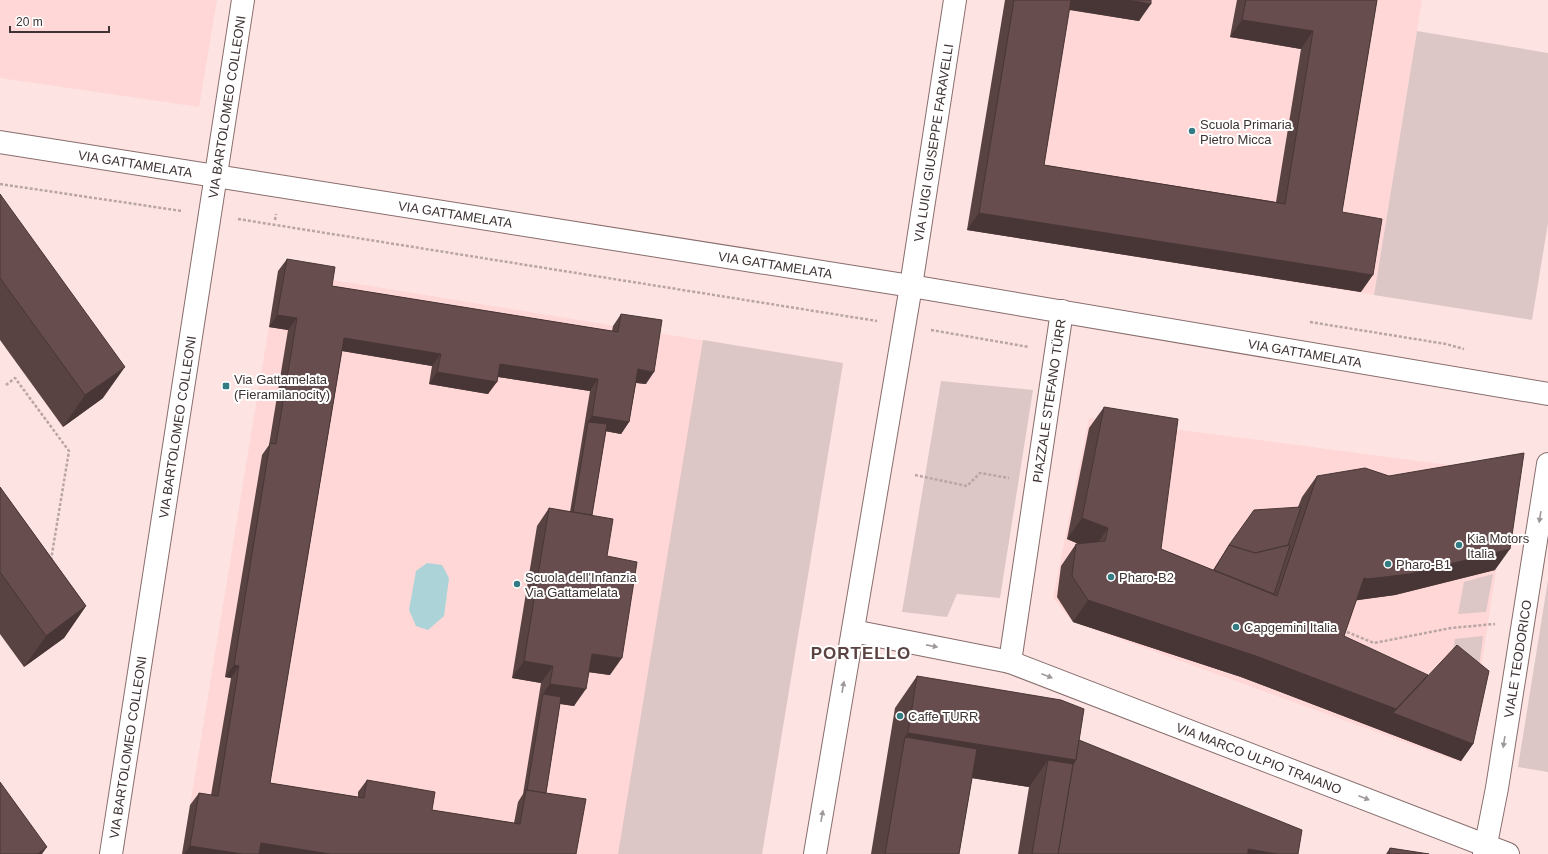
<svg xmlns="http://www.w3.org/2000/svg" width="1548" height="854" viewBox="0 0 1548 854" font-family="Arial,sans-serif">
  <style>
    .built { fill: #fed7d6 }
    .green { fill: #ddc6c6 }
    .water { fill: #acd4d8 }
    .lines { fill: none; stroke-linecap: round; stroke-linejoin: round }
    .street-casing { stroke: #876d6c; stroke-width: 24 }
    .secondary-casing { stroke: #876d6c; stroke-width: 24 }
    .path { stroke: #b9a5a4; stroke-width: 2.5; stroke-dasharray: 3 2; stroke-linecap: butt }
    .street { stroke: #fff; stroke-width: 22 }
    .secondary { stroke: #fff; stroke-width: 22 }
    .wall { fill: #594242; fill-rule: evenodd }
    .shaded-wall { fill: #483636 }
    .building { fill: #674d4d; stroke: #483636 }
    .oneway { fill: #9e9898 }
    .poi-dot { fill: #347c83; stroke: #fff; stroke-width: 1.5 }
    .labels { text-anchor: middle; stroke-width: 4; stroke-linejoin: round; paint-order: stroke }
    .street-label { font-size: 13px; fill: #3e3232; stroke: #fff }
    .poi-label { font-size: 13px; fill: #3e3232; stroke: #fff; text-anchor: start }
    .district-label { font-size: 17px; font-weight: bold; letter-spacing: 1px; fill: #5b4342; stroke: #fff }
  </style>
  <rect width="100%" height="100%" fill="#fde4e3"/>
  <g class="built">
    <path d="M 0,0 L 217,0 L 199,107 L 0,78 Z"/>
    <path d="M 1005,0 L 1422,0 L 1374,295 L 967,230 Z"/>
    <path d="M 278,271 L 843,363 L 762,854 L 182,854 Z"/>
    <path d="M 1089,418 L 1511,473 L 1478,688 L 1462,763 L 1073,622 L 1053,598 Z"/>
  </g>
  <g class="green">
    <path d="M 1417,31 L 1548,53 L 1548,223 L 1532,320 L 1374,295 Z"/>
    <path d="M 703,340 L 843,363 L 762,854 L 618,854 Z"/>
    <path d="M 941,381 L 1033,390 L 1000,598 L 957,594 L 947,617 L 902,612 Z"/>
    <path d="M 1493,574 L 1486,612 L 1458,614 L 1464,582 Z"/>
    <path d="M 1548,580 L 1548,772 L 1518,767 Z"/>
    <path d="M 1483,636 L 1477,683 L 1451,661 L 1455,639 Z"/>
  </g>
  <path class="water" d="M 427,563 L 442,565 L 449,578 L 444,616 L 428,630 L 416,626 L 409,610 L 416,571 Z"/>
  <g class="lines">
    <defs>
      <g id="street">
        <path id="s1" d="M 0,142 L 911,286 L 1548,394"/>
        <path id="s2" d="M 853,631 L 1010,662 L 1508,854"/>
        <path id="s3" d="M 1010,662 L 1062,311"/>
        <path id="s4" d="M 111,854 L 243,0"/>
        <path id="s5" d="M 815,854 L 911,286 L 955,0"/>
      </g>
      <g id="secondary">
        <path id="s6" d="M 1484,854 L 1497,788 L 1548,464"/>
      </g>
    </defs>
    <use href="#street" class="street-casing"/>
    <use href="#secondary" class="secondary-casing"/>
    <g class="path">
      <path d="M 0,184 L 182,211"/>
      <path d="M 238,219 L 877,321"/>
      <path d="M 275,220 L 276,214"/>
      <path d="M 1310,322 L 1446,344 L 1464,349"/>
      <path d="M 931,330 L 1029,347"/>
      <path d="M 6,385 L 15,378 L 69,451 L 51,560"/>
      <path d="M 915,475 L 967,486 L 980,473 L 1009,478"/>
      <path d="M 1347,632 L 1374,643 L 1451,628 L 1495,624"/>
    </g>
    <use href="#street" class="street"/>
    <use href="#secondary" class="secondary"/>
  </g>
  <g class="wall">
    <path d="M 1005,0 L 1151,0 L 1139,21 L 1069,10 L 1044,165 L 1276,202 L 1301,49 L 1230,37 L 1237,0 L 1377,0 L 1342,212 L 1361,292 L 967,230 Z"/>
    <path d="M 0,194 L 103,398 L 63,427 L 0,340 Z"/>
    <path d="M 287,259 L 332,286 L 612,331 L 613,326 L 621,314 L 646,384 L 636,383 L 629,422 L 621,434 L 606,431 L 592,515 L 607,556 L 610,675 L 589,672 L 574,706 L 560,704 L 546,793 L 576,854 L 182,854 L 190,805 L 199,793 L 211,795 L 231,678 L 225,677 L 262,455 L 269,445 L 288,330 L 269,327 L 278,271 ZM 342,351 L 432,366 L 429,384 L 488,394 L 498,377 L 590,391 L 570,512 L 549,508 L 537,526 L 512,678 L 541,683 L 523,794 L 518,802 L 514,823 L 432,810 L 367,780 L 358,792 L 358,797 L 270,783 Z"/>
    <path d="M 1104,407 L 1161,549 L 1213,570 L 1229,545 L 1298,507 L 1302,497 L 1317,476 L 1495,570 L 1395,595 L 1356,600 L 1344,636 L 1424,681 L 1473,744 L 1461,761 L 1241,677 L 1073,622 L 1057,597 L 1061,566 L 1076,544 L 1079,544 L 1067,539 L 1089,428 Z"/>
    <path d="M 0,487 L 86,606 L 64,638 L 24,667 L 0,634 Z"/>
    <path d="M 917,676 L 1079,740 L 1298,854 L 1018,854 L 1029,787 L 972,778 L 959,854 L 871,854 L 895,708 Z"/>
    <path d="M 1390,848 L 1429,854 L 1386,854 Z"/>
  </g>
  <g class="shaded-wall">
    <path d="M 1066,0 L 1127,0 L 1151,4 L 1139,21 L 1060,8 Z"/>
    <path d="M 1242,20 L 1313,31 L 1301,49 L 1230,37 Z"/>
    <path d="M 979,213 L 1373,275 L 1361,292 L 967,230 Z"/>
    <path d="M 277,315 L 297,318 L 288,330 L 269,327 Z"/>
    <path d="M 344,338 L 441,354 L 432,366 L 336,350 Z"/>
    <path d="M 500,364 L 598,379 L 590,391 L 492,376 Z"/>
    <path d="M 125,367 L 103,398 L 63,427 L 85,395 Z"/>
    <path d="M 638,369 L 654,372 L 646,384 L 629,382 Z"/>
    <path d="M 437,372 L 497,382 L 488,394 L 429,384 Z"/>
    <path d="M 592,416 L 629,422 L 621,434 L 587,428 L 588,422 L 584,428 Z"/>
    <path d="M 1082,518 L 1108,528 L 1093,550 L 1067,539 Z"/>
    <path d="M 1510,549 L 1495,570 L 1395,595 L 1352,601 L 1364,578 Z"/>
    <path d="M 1088,600 L 1428,675 L 1413,696 L 1473,744 L 1461,761 L 1241,677 L 1073,622 Z"/>
    <path d="M 86,606 L 64,638 L 24,667 L 46,636 Z"/>
    <path d="M 592,654 L 622,658 L 610,675 L 580,671 Z"/>
    <path d="M 524,661 L 553,666 L 541,683 L 512,678 Z"/>
    <path d="M 234,665 L 239,666 L 231,678 L 225,677 Z"/>
    <path d="M 550,684 L 586,689 L 574,706 L 542,701 L 543,694 Z"/>
    <path d="M 908,733 L 1076,760 L 1054,791 L 1048,760 L 1029,787 L 900,767 L 905,737 Z"/>
    <path d="M 261,843 L 330,854 L 253,854 Z"/>
    <path d="M 190,846 L 242,854 L 184,854 Z"/>
    <path d="M 47,847 L 42,854 L 37,854 Z"/>
    <path d="M 1248,849 L 1277,854 L 1245,854 Z"/>
  </g>
  <g class="building">
    <path d="M 1014,0 L 1071,0 L 1044,165 L 1285,204 L 1313,31 L 1242,20 L 1246,0 L 1377,0 L 1342,212 L 1382,219 L 1373,275 L 979,213 Z"/>
    <path d="M 1127,0 L 1151,0 L 1151,4 Z"/>
    <path d="M 0,194 L 125,367 L 85,395 L 0,278 Z"/>
    <path d="M 287,259 L 335,267 L 332,286 L 618,332 L 621,314 L 662,320 L 654,372 L 638,369 L 629,422 L 592,416 L 598,379 L 500,364 L 497,382 L 437,372 L 441,354 L 344,338 L 270,783 L 364,798 L 367,780 L 435,792 L 432,810 L 520,824 L 526,790 L 586,799 L 576,854 L 330,854 L 261,843 L 259,854 L 242,854 L 190,846 L 199,793 L 218,796 L 239,666 L 234,665 L 270,443 L 276,444 L 297,318 L 277,315 Z"/>
    <path d="M 1104,407 L 1178,419 L 1161,549 L 1277,596 L 1317,476 L 1365,468 L 1389,476 L 1524,453 L 1510,549 L 1410,574 L 1367,579 L 1364,578 L 1344,636 L 1428,675 L 1396,709 L 1256,656 L 1088,600 L 1072,576 L 1076,544 L 1105,541 L 1108,528 L 1082,518 Z"/>
    <path d="M 588,422 L 607,424 L 592,515 L 573,512 Z"/>
    <path d="M 0,487 L 86,606 L 46,636 L 0,572 Z"/>
    <path d="M 1301,507 L 1288,545 L 1255,553 L 1229,545 L 1254,510 Z"/>
    <path d="M 549,508 L 613,519 L 607,556 L 637,562 L 622,658 L 592,654 L 586,689 L 550,684 L 553,666 L 524,661 Z"/>
    <path d="M 1229,545 L 1255,553 L 1290,545 L 1274,594 L 1214,570 Z"/>
    <path d="M 1457,645 L 1489,671 L 1473,744 L 1393,713 Z"/>
    <path d="M 917,676 L 1061,700 L 1084,709 L 1076,760 L 908,733 Z"/>
    <path d="M 543,694 L 561,697 L 546,793 L 527,790 Z"/>
    <path d="M 905,737 L 977,749 L 959,854 L 885,854 Z"/>
    <path d="M 1079,740 L 1302,830 L 1298,854 L 1277,854 L 1248,849 L 1248,854 L 1058,854 L 1073,764 L 1076,760 Z"/>
    <path d="M 1048,760 L 1073,764 L 1058,854 L 1032,854 Z"/>
    <path d="M 0,782 L 47,847 L 37,854 L 0,854 Z"/>
    <path d="M 1390,848 L 1429,854 L 1389,854 Z"/>
  </g>
  <defs><path id="oneway-solid" d="M-6-.8H1V-3.2L6.5 0L1 3.2V.8H-6Z"/></defs>
  <g class="oneway">
    <use href="#oneway-solid" transform="translate(1540 517) rotate(99)"/>
    <use href="#oneway-solid" transform="translate(932 646) rotate(11)"/>
    <use href="#oneway-solid" transform="translate(1047 676) rotate(21)"/>
    <use href="#oneway-solid" transform="translate(843 687) rotate(-80)"/>
    <use href="#oneway-solid" transform="translate(1504 742) rotate(99)"/>
    <use href="#oneway-solid" transform="translate(1364 798) rotate(21)"/>
    <use href="#oneway-solid" transform="translate(822 816) rotate(-80)"/>
  </g>
  <g class="poi-dot">
    <circle cx="1192" cy="131" r="4"/>
    <rect x="222" y="382" width="8" height="8" rx="2"/>
    <circle cx="1459" cy="545" r="4"/>
    <circle cx="1388" cy="564" r="4"/>
    <circle cx="1111" cy="577" r="4"/>
    <circle cx="517" cy="584" r="4"/>
    <circle cx="1236" cy="627" r="4"/>
    <circle cx="900" cy="716" r="4"/>
  </g>
  <g class="labels">
    <g class="street-label">
      <text dy="5" stroke="none"><textPath href="#s4" startOffset="756">VIA BARTOLOMEO COLLEONI</textPath></text>
      <text dy="5" stroke="none"><textPath href="#s5" startOffset="721">VIA LUIGI GIUSEPPE FARAVELLI</textPath></text>
      <text dy="5" stroke="none"><textPath href="#s1" startOffset="137">VIA GATTAMELATA</textPath></text>
      <text dy="5" stroke="none"><textPath href="#s1" startOffset="461">VIA GATTAMELATA</textPath></text>
      <text dy="5" stroke="none"><textPath href="#s1" startOffset="785">VIA GATTAMELATA</textPath></text>
      <text dy="5" stroke="none"><textPath href="#s1" startOffset="1322">VIA GATTAMELATA</textPath></text>
      <text dy="5" stroke="none"><textPath href="#s3" startOffset="264">PIAZZALE STEFANO TÜRR</textPath></text>
      <text dy="5" stroke="none"><textPath href="#s4" startOffset="432">VIA BARTOLOMEO COLLEONI</textPath></text>
      <text dy="5" stroke="none"><textPath href="#s6" startOffset="198">VIALE TEODORICO</textPath></text>
      <text dy="5" stroke="none"><textPath href="#s4" startOffset="108">VIA BARTOLOMEO COLLEONI</textPath></text>
      <text dy="5" stroke="none"><textPath href="#s2" startOffset="427">VIA MARCO ULPIO TRAIANO</textPath></text>
    </g>
    <g class="poi-label">
      <text x="1200" y="129">Scuola Primaria<tspan x="1200" dy="15">Pietro Micca</tspan></text>
      <text x="234" y="384">Via Gattamelata<tspan x="234" dy="15">(Fieramilanocity)</tspan></text>
      <text x="1467" y="543">Kia Motors<tspan x="1467" dy="15">Italia</tspan></text>
      <text x="1396" y="569">Pharo-B1</text>
      <text x="525" y="582">Scuola dell'Infanzia<tspan x="525" dy="15">Via Gattamelata</tspan></text>
      <text x="1119" y="582">Pharo-B2</text>
      <text x="1244" y="632">Capgemini Italia</text>
      <text x="908" y="721">Caffe TURR</text>
    </g>
    <g class="district-label">
      <text x="861" y="659">PORTELLO</text>
    </g>
  </g>
  <path d="M10 26v6h99v-6" fill="none" stroke="#3e3232" stroke-width="2"/>
  <text x="16" y="26" font-size="12" fill="#3e3232" stroke="#ffffff" stroke-width="3" paint-order="stroke">20 m</text>
</svg>
